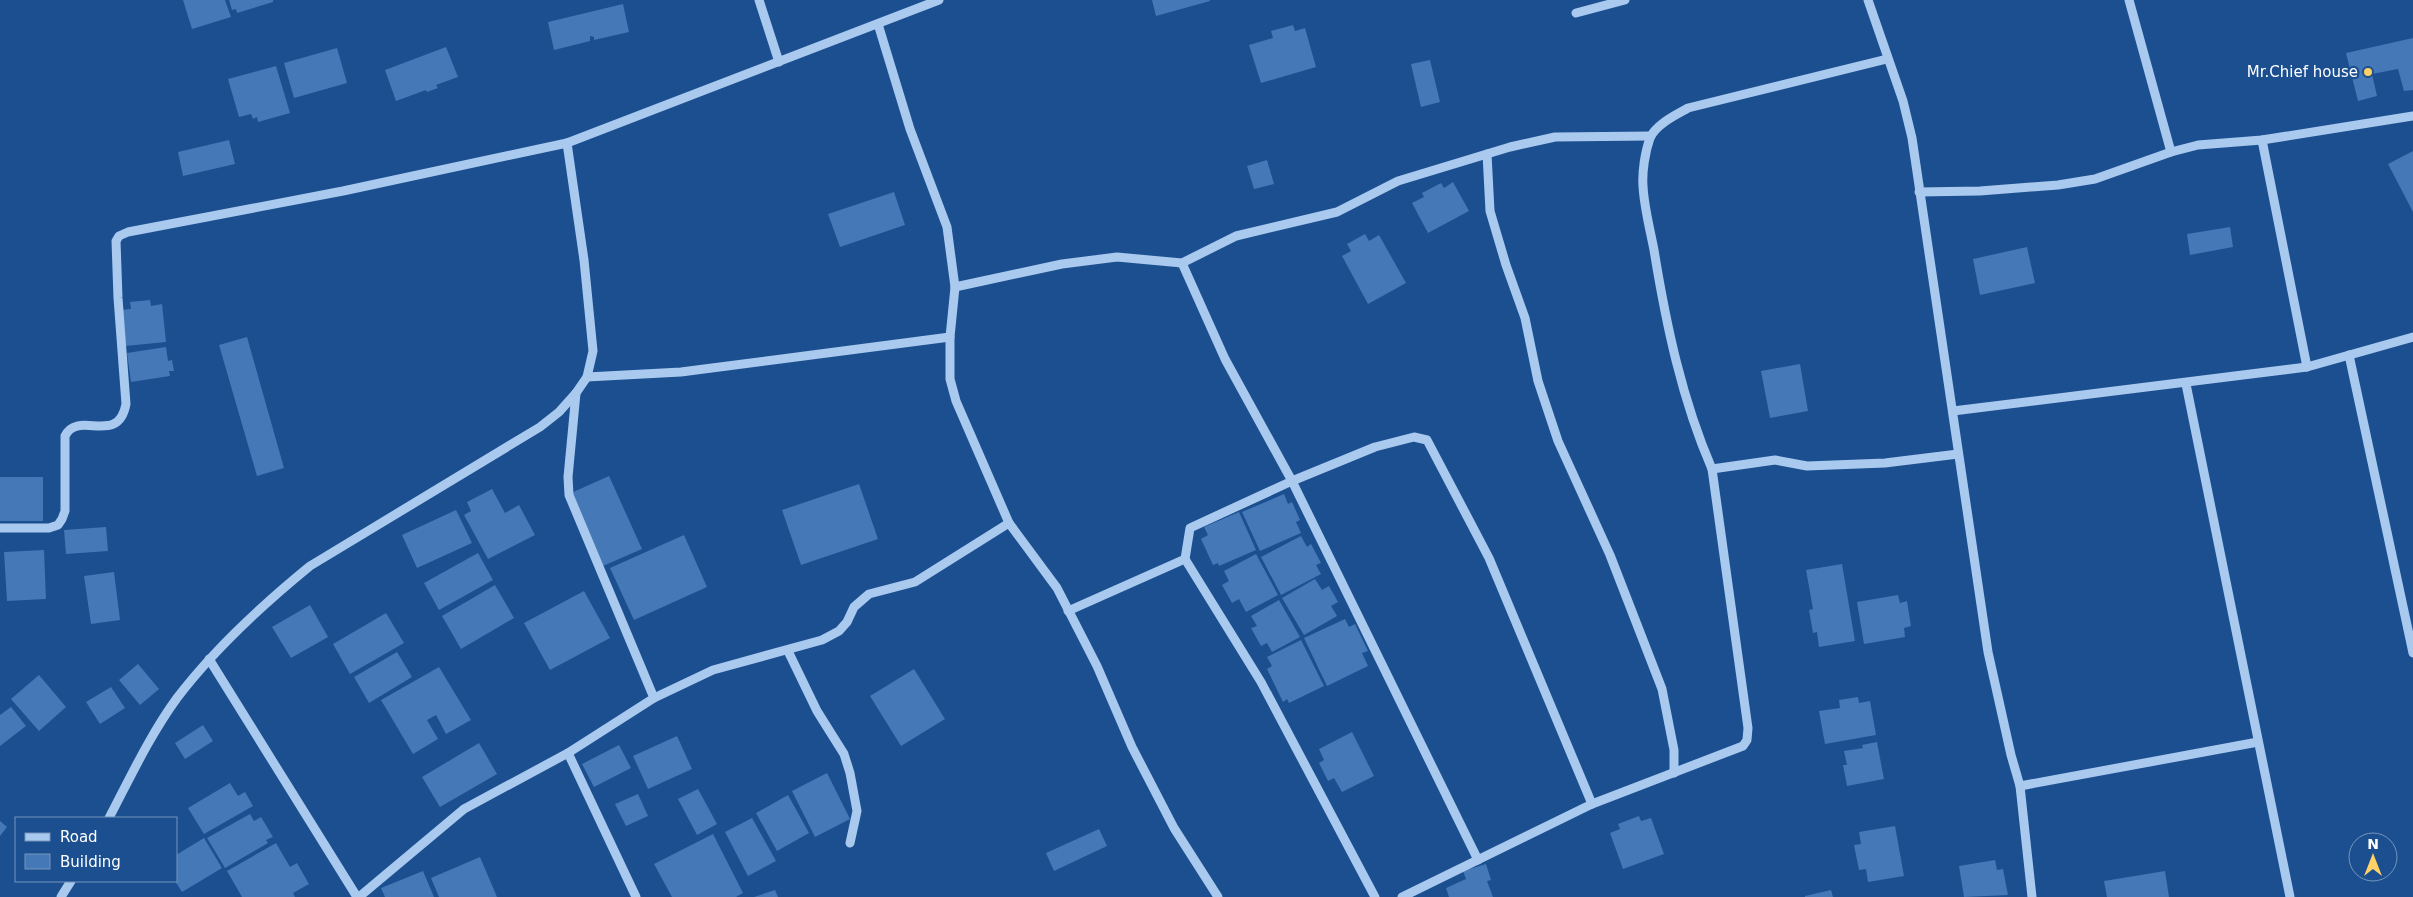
<svg xmlns="http://www.w3.org/2000/svg" width="2413" height="897" viewBox="0 0 2413 897" font-family="'DejaVu Sans',sans-serif">
  <style>
    .building { fill: #4478b7 }
    .lines { fill: none; stroke-linecap: round; stroke-linejoin: round }
    .minor { stroke: #a9c9ee; stroke-width: 9 }
    .poi-dot { fill: #ffd166; stroke: #1b4f8f; stroke-width: 2 }
    .labels { text-anchor: middle; stroke-width: 4.5; stroke-linejoin: round; paint-order: stroke }
    .poi-label { font-size: 15px; fill: #fff; stroke: #1b4f8f; text-anchor: end }
  </style>
  <rect width="100%" height="100%" fill="#1b4f8f"/>
  <g class="building">
    <path d="M 183,0 L 225,0 L 231,17 L 192,29 Z"/>
    <path d="M 229,0 L 273,0 L 273,2 L 237,13 L 236,9 L 232,10 Z"/>
    <path d="M 1152,0 L 1210,0 L 1210,1 L 1156,16 Z"/>
    <path d="M 623,4 L 629,32 L 594,40 L 594,37 L 590,36 L 590,41 L 554,50 L 548,22 Z"/>
    <path d="M 1293,25 L 1295,31 L 1305,28 L 1316,67 L 1261,83 L 1249,45 L 1273,38 L 1271,31 Z"/>
    <path d="M 2413,38 L 2413,90 L 2404,91 L 2398,69 L 2372,74 L 2377,96 L 2358,101 L 2346,53 Z"/>
    <path d="M 446,47 L 458,77 L 436,85 L 438,88 L 427,92 L 426,90 L 396,101 L 385,70 Z"/>
    <path d="M 337,48 L 347,83 L 294,98 L 284,63 Z"/>
    <path d="M 1430,60 L 1440,102 L 1421,107 L 1411,64 Z"/>
    <path d="M 276,66 L 290,113 L 258,122 L 257,117 L 253,119 L 251,114 L 239,117 L 228,79 Z"/>
    <path d="M 229,140 L 235,164 L 183,176 L 178,152 Z"/>
    <path d="M 2413,151 L 2413,212 L 2388,164 Z"/>
    <path d="M 1267,160 L 1274,184 L 1254,189 L 1247,166 Z"/>
    <path d="M 1453,182 L 1469,211 L 1428,233 L 1412,203 L 1424,197 L 1422,193 L 1441,183 L 1444,188 Z"/>
    <path d="M 894,192 L 905,225 L 840,247 L 828,214 Z"/>
    <path d="M 2230,227 L 2233,247 L 2190,255 L 2187,234 Z"/>
    <path d="M 1365,234 L 1369,241 L 1379,235 L 1406,283 L 1368,304 L 1342,256 L 1351,251 L 1347,244 Z"/>
    <path d="M 2027,247 L 2035,283 L 1980,295 L 1973,259 Z"/>
    <path d="M 150,300 L 151,306 L 162,304 L 166,342 L 125,346 L 121,310 L 131,309 L 130,302 Z"/>
    <path d="M 247,337 L 284,468 L 257,476 L 219,345 Z"/>
    <path d="M 166,347 L 168,361 L 172,360 L 174,371 L 169,371 L 170,376 L 131,382 L 127,353 Z"/>
    <path d="M 1800,364 L 1808,411 L 1770,418 L 1761,371 Z"/>
    <path d="M 609,476 L 642,549 L 603,566 L 571,493 Z"/>
    <rect x="0" y="477" width="43" height="44"/>
    <path d="M 859,484 L 878,539 L 801,565 L 782,510 Z"/>
    <path d="M 492,489 L 505,513 L 519,505 L 535,535 L 488,559 L 464,515 L 471,511 L 467,502 Z"/>
    <path d="M 1284,494 L 1288,504 L 1292,502 L 1300,520 L 1296,522 L 1301,533 L 1260,551 L 1242,512 Z"/>
    <path d="M 456,510 L 472,543 L 417,568 L 402,535 Z"/>
    <path d="M 1239,512 L 1256,550 L 1219,566 L 1218,563 L 1213,565 L 1201,539 L 1208,535 L 1204,527 Z"/>
    <path d="M 106,527 L 108,551 L 66,554 L 64,530 Z"/>
    <path d="M 684,535 L 707,587 L 634,620 L 610,568 Z"/>
    <path d="M 1301,536 L 1307,547 L 1311,544 L 1321,563 L 1316,565 L 1321,574 L 1281,595 L 1261,557 Z"/>
    <path d="M 44,550 L 46,599 L 7,601 L 4,552 Z"/>
    <path d="M 478,553 L 493,580 L 439,610 L 424,583 Z"/>
    <path d="M 1256,554 L 1278,595 L 1246,612 L 1239,599 L 1232,603 L 1222,585 L 1229,581 L 1224,571 Z"/>
    <path d="M 1842,564 L 1855,641 L 1819,647 L 1817,632 L 1813,633 L 1809,610 L 1813,609 L 1806,570 Z"/>
    <path d="M 114,572 L 120,620 L 91,624 L 84,576 Z"/>
    <path d="M 1315,579 L 1322,590 L 1329,586 L 1338,602 L 1331,606 L 1337,616 L 1304,635 L 1282,598 Z"/>
    <path d="M 495,585 L 514,618 L 461,649 L 442,616 Z"/>
    <path d="M 584,591 L 610,638 L 550,670 L 524,623 Z"/>
    <path d="M 1898,595 L 1900,603 L 1907,601 L 1911,626 L 1904,628 L 1905,637 L 1864,644 L 1857,602 Z"/>
    <path d="M 1279,600 L 1300,637 L 1272,652 L 1267,643 L 1261,646 L 1251,628 L 1257,626 L 1251,616 Z"/>
    <path d="M 310,605 L 328,637 L 291,658 L 272,627 Z"/>
    <path d="M 386,613 L 404,643 L 350,674 L 333,644 Z"/>
    <path d="M 1345,619 L 1349,627 L 1355,624 L 1368,651 L 1362,653 L 1368,666 L 1327,686 L 1304,638 Z"/>
    <path d="M 1301,640 L 1324,686 L 1289,703 L 1287,699 L 1283,702 L 1267,669 L 1272,666 L 1267,657 Z"/>
    <path d="M 397,652 L 412,677 L 369,703 L 354,677 Z"/>
    <path d="M 138,664 L 159,689 L 140,705 L 119,680 Z"/>
    <path d="M 439,667 L 471,720 L 446,734 L 436,715 L 427,720 L 438,739 L 413,754 L 381,700 Z"/>
    <path d="M 914,669 L 945,719 L 901,746 L 870,696 Z"/>
    <path d="M 39,675 L 66,707 L 39,731 L 11,699 Z"/>
    <path d="M 111,687 L 125,708 L 100,724 L 86,702 Z"/>
    <path d="M 1858,697 L 1859,703 L 1870,701 L 1876,735 L 1825,744 L 1819,711 L 1840,708 L 1839,700 Z"/>
    <path d="M 11,707 L 26,726 L 0,746 L 0,715 Z"/>
    <path d="M 203,725 L 213,741 L 185,759 L 175,743 Z"/>
    <path d="M 1352,732 L 1374,776 L 1342,792 L 1334,778 L 1328,781 L 1319,763 L 1324,760 L 1319,749 Z"/>
    <path d="M 677,736 L 692,769 L 648,789 L 633,756 Z"/>
    <path d="M 1877,742 L 1884,779 L 1847,786 L 1843,765 L 1847,765 L 1844,751 L 1863,748 L 1862,745 Z"/>
    <path d="M 479,743 L 497,774 L 440,807 L 422,777 Z"/>
    <path d="M 619,745 L 631,768 L 594,787 L 582,764 Z"/>
    <path d="M 827,773 L 850,819 L 815,837 L 792,791 Z"/>
    <path d="M 230,783 L 238,796 L 245,792 L 253,806 L 204,834 L 188,808 Z"/>
    <path d="M 698,789 L 717,824 L 697,835 L 678,799 Z"/>
    <path d="M 638,794 L 648,816 L 626,826 L 615,804 Z"/>
    <path d="M 788,795 L 809,833 L 777,851 L 756,813 Z"/>
    <path d="M 250,814 L 254,821 L 261,817 L 273,837 L 266,840 L 268,843 L 225,868 L 207,838 Z"/>
    <path d="M 1639,816 L 1641,821 L 1651,818 L 1664,854 L 1623,869 L 1610,833 L 1620,829 L 1618,824 Z"/>
    <path d="M 752,818 L 776,861 L 748,876 L 725,832 Z"/>
    <path d="M 0,821 L 7,827 L 0,836 Z"/>
    <path d="M 1895,826 L 1904,876 L 1868,882 L 1866,869 L 1859,870 L 1854,845 L 1861,844 L 1859,832 Z"/>
    <path d="M 1099,829 L 1107,846 L 1054,871 L 1046,853 Z"/>
    <path d="M 713,834 L 743,893 L 736,897 L 672,897 L 654,864 Z"/>
    <path d="M 204,838 L 222,868 L 182,892 L 175,881 L 176,855 Z"/>
    <path d="M 276,843 L 290,867 L 297,863 L 309,884 L 293,893 L 295,897 L 242,897 L 227,871 Z"/>
    <path d="M 480,857 L 497,897 L 439,897 L 431,878 Z"/>
    <path d="M 1995,860 L 1997,870 L 2003,869 L 2008,895 L 1964,897 L 1959,866 Z"/>
    <path d="M 1486,864 L 1491,880 L 1487,881 L 1493,897 L 1449,897 L 1446,888 L 1466,879 L 1463,871 Z"/>
    <path d="M 423,871 L 434,897 L 385,897 L 381,888 Z"/>
    <path d="M 2165,871 L 2169,897 L 2107,897 L 2104,881 Z"/>
    <path d="M 775,890 L 778,897 L 754,897 Z"/>
    <path d="M 1831,890 L 1833,897 L 1805,897 L 1805,896 Z"/>
  </g>
  <g class="lines">
    <g class="minor">
      <path d="M 759,0 L 779,62"/>
      <path d="M 1868,0 L 1903,101 L 1912,138 L 1988,652 L 2011,755 L 2020,786 L 2032,897"/>
      <path d="M 2129,0 L 2171,152 L 2198,145 L 2262,140 L 2413,116"/>
      <path d="M 1576,13 L 1625,0"/>
      <path d="M 878,24 L 910,129 L 947,227 L 955,287 L 950,337 L 950,379 L 956,401 L 1009,523 L 1057,588 L 1097,666 L 1132,747 L 1174,828 L 1218,897"/>
      <path d="M 1887,59 L 1688,108 C 1676,115 1656,124 1650,138 C 1645,152 1642,172 1643,186 C 1644,207 1650,229 1654,250 C 1666,324 1682,400 1712,469 L 1775,460 L 1807,466 L 1885,463 L 1958,454"/>
      <path d="M 2262,140 L 2307,367"/>
      <path d="M 1487,154 L 1490,211 L 1506,265 L 1525,318 L 1538,381 L 1558,441 L 1610,555 L 1662,689 L 1674,750 L 1674,773"/>
      <path d="M 1919,192 L 1980,191 L 2058,185 L 2095,179 L 2171,152"/>
      <path d="M 1182,263 L 1225,359 L 1292,481 L 1478,860"/>
      <path d="M 955,287 L 1062,264 L 1117,257 L 1182,263 L 1236,236 L 1337,212 L 1398,181 L 1510,147 L 1555,137 L 1651,136"/>
      <path d="M 2349,355 L 2413,653"/>
      <path d="M 587,377 L 681,372 L 950,337"/>
      <path d="M 2186,384 L 2290,897"/>
      <path d="M 1953,411 L 2307,367 L 2413,337"/>
      <path d="M 0,528 L 49,528 L 58,525 L 62,519 L 65,511 L 65,436 C 78,409 118,447 126,404 L 118,298 L 116,241 L 119,236 L 128,232 L 343,191 L 567,143"/>
      <path d="M 1185,559 L 1190,528 L 1292,481 L 1375,447 L 1414,437 L 1427,440 L 1489,558 L 1592,804"/>
      <path d="M 1068,611 L 1185,559 L 1261,682 L 1375,897"/>
      <path d="M 788,651 L 817,711 L 844,754 L 850,773 L 857,811 L 850,843"/>
      <path d="M 209,659 L 357,897"/>
      <path d="M 654,698 L 713,670 L 822,640 L 839,631 L 847,622 L 854,607 L 869,594 L 915,582 L 1009,523"/>
      <path d="M 568,753 L 636,897"/>
      <path d="M 2020,786 L 2258,742"/>
      <path d="M 109,818 C 130,778 150,735 177,698 C 215,648 261,606 310,566 L 540,427 L 559,412 L 576,393 L 587,377 L 593,351 L 584,260 L 567,143 L 939,0"/>
      <path d="M 61,897 L 71,881"/>
      <path d="M 359,897 L 464,809 L 568,753 L 654,698 L 569,495 L 568,477 L 576,393"/>
      <path d="M 1402,897 L 1592,804 L 1743,746 L 1747,740 L 1748,728 L 1712,469"/>
    </g>
  </g>
  <circle class="poi-dot" cx="2368" cy="72" r="5"/>
  <g class="labels">
    <g class="poi-label">
      <text x="2358" y="77">Mr.Chief house</text>
    </g>
  </g>
  <rect x="15" y="817" width="162" height="65" fill="#1b4f8f" stroke="#7695bc"/>
  <rect x="25" y="833" width="25" height="8" fill="#a9c9ee" stroke="#7695bc"/>
  <text x="60" y="842" font-size="15" fill="#ffffff">Road</text>
  <rect x="25" y="854" width="25" height="15" fill="#4478b7" stroke="#7695bc"/>
  <text x="60" y="867" font-size="15" fill="#ffffff">Building</text>
  <g transform="translate(2373 857)"><circle r="24" fill="#1b4f8f" stroke="#7695bc"/>
  <path d="M0-4L9 19L0 12L-9 19Z" fill="#ffd166"/>
  <text y="-8" font-size="14" font-weight="bold" text-anchor="middle" fill="#ffffff">N</text>
  </g>
</svg>
